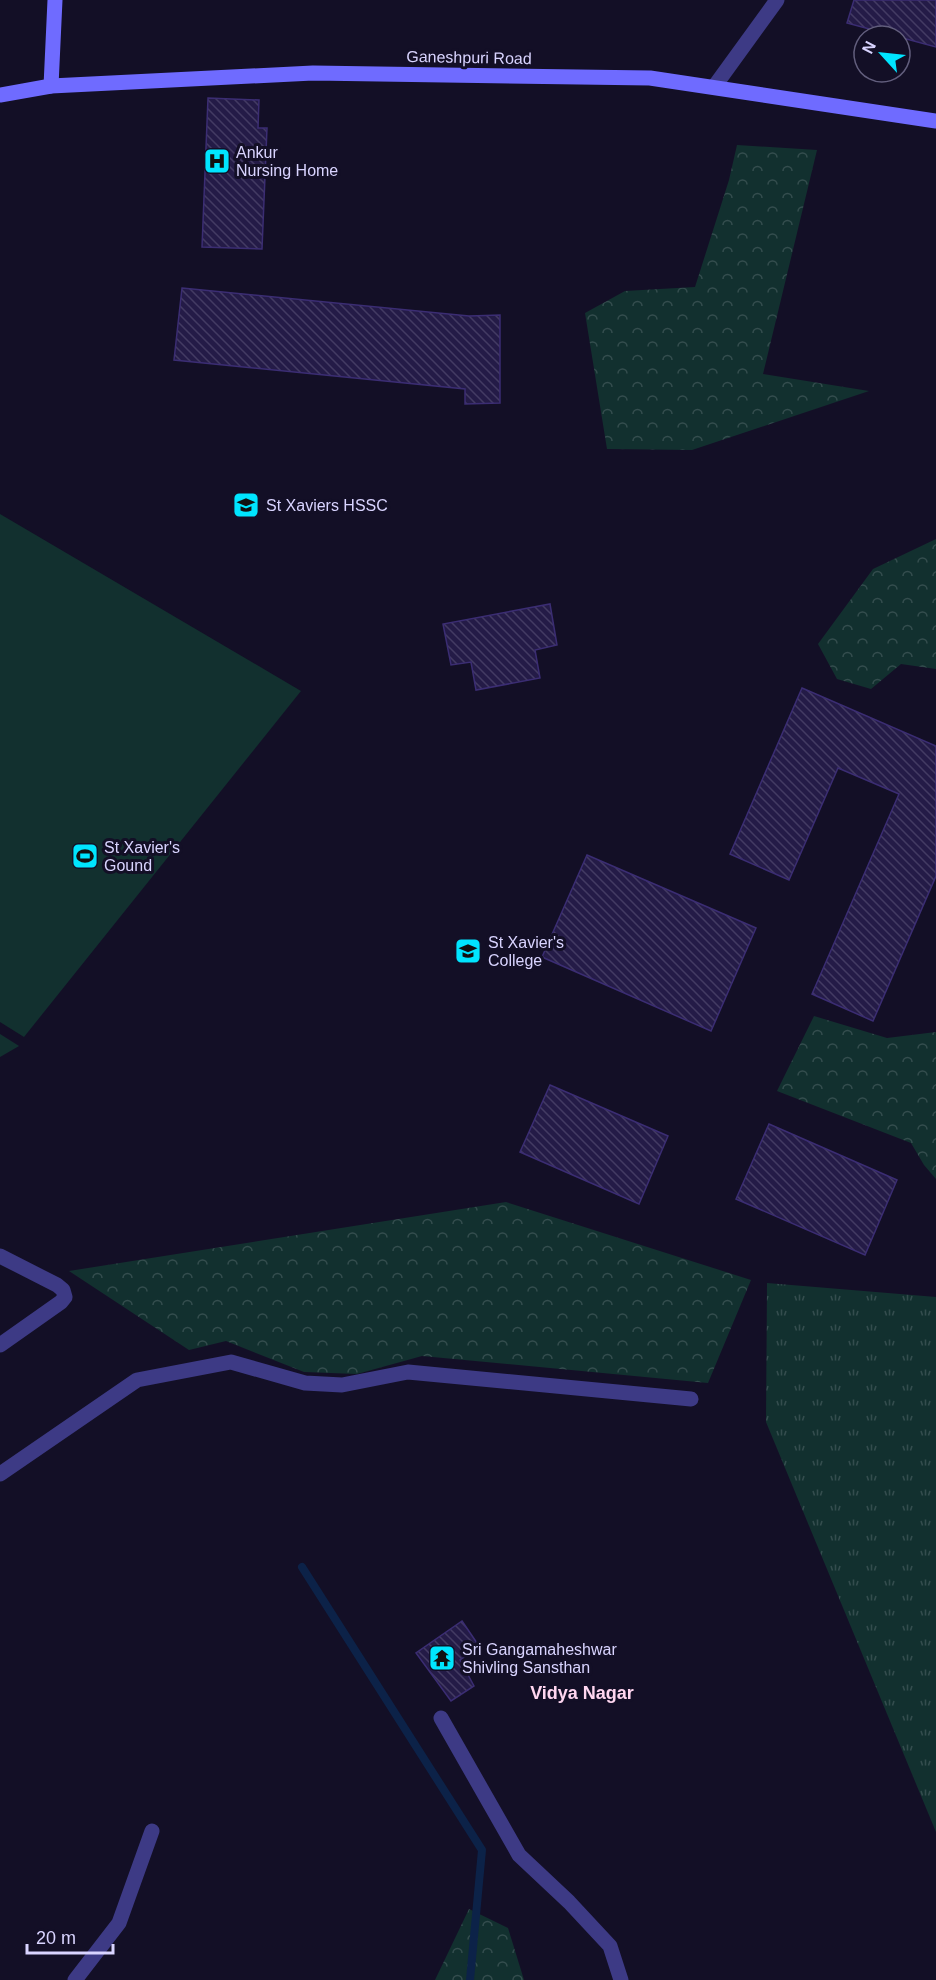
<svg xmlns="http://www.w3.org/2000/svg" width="936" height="1980" viewBox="0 0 936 1980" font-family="Arial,sans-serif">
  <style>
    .grass { fill: url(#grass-tufts) }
    .forest { fill: url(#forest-crowns) }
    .pitch { fill: #12302f }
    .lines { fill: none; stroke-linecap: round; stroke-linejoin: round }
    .stream { stroke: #0c2248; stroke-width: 8 }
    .building { fill: url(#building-back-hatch); stroke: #3b2d73; stroke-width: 1.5 }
    .street { stroke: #3d3a85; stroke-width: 15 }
    .secondary { stroke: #6f6bff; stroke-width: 15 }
    .labels { text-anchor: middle; stroke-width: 6; stroke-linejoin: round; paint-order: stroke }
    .street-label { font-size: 16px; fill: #d9d4ff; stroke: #130f26 }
    .poi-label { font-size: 16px; fill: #d9d4ff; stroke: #130f26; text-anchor: start }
    .neighbourhood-label { font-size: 18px; font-weight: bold; fill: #ffd6f0; stroke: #130f26 }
  </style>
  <defs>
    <pattern id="grass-tufts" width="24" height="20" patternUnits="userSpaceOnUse" patternTransform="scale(1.5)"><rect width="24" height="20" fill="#12302f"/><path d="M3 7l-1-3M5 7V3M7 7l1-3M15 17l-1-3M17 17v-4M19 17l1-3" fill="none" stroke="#344d4e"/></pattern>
    <pattern id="forest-crowns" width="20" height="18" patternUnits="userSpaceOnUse" patternTransform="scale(1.5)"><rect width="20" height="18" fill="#12302f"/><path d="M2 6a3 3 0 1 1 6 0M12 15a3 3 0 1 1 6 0" fill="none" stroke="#344d4e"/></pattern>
    <pattern id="building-back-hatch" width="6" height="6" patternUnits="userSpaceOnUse" patternTransform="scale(1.5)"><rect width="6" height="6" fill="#241b47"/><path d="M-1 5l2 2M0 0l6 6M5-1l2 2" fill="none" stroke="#433b63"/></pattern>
  </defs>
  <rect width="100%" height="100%" fill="#130f26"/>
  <g class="grass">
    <path d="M 0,1034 L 19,1046 L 0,1057 Z"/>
    <path d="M 767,1283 L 936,1297 L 936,1832 L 766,1422 Z"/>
  </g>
  <g class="forest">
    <path d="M 737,145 L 817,150 L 763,374 L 869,391 L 692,450 L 607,449 L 585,313 L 625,291 L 695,287 L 729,180 Z"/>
    <path d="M 936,539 L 936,669 L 901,664 L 871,689 L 837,679 L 818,644 L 873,569 Z"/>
    <path d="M 814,1016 L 887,1038 L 936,1032 L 936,1179 L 924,1165 L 911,1143 L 777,1091 Z"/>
    <path d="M 506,1202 L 751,1280 L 708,1383 L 422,1356 L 357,1374 L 304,1372 L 226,1341 L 189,1350 L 69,1271 Z"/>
    <path d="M 469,1909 L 508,1928 L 524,1980 L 435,1980 Z"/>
  </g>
  <path class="pitch" d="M 0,514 L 301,691 L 24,1037 L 0,1022 Z"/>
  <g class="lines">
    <path class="stream" d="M 302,1567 L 482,1850 L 470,1980"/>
  </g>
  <g class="building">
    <path d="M 854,0 L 936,0 L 936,47 L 847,23 Z"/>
    <path d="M 208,98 L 259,100 L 258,128 L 267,128 L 262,249 L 202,247 Z"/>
    <path d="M 182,288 L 469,316 L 500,315 L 500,403 L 465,404 L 465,389 L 174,360 Z"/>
    <path d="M 550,604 L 557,645 L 535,650 L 540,678 L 476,690 L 471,662 L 451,665 L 443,624 Z"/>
    <path d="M 802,688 L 936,746 L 936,876 L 873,1021 L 812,994 L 899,794 L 838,768 L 789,880 L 730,854 Z"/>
    <path d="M 587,855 L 756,928 L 711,1031 L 542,957 Z"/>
    <path d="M 550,1085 L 668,1136 L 639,1204 L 520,1152 Z"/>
    <path d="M 769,1124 L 897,1180 L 865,1255 L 736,1199 Z"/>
    <path d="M 462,1621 L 477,1643 L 469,1654 L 460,1660 L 474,1686 L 451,1701 L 416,1653 Z"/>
  </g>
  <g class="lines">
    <g class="street">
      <path d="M 714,87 L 777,0"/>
      <path d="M 0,1256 L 57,1285 L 63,1290 L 65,1297 L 61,1302 L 0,1345"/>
      <path d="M 0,1474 L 137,1380 L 231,1362 L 305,1383 L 342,1385 L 408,1372 L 691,1399"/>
      <path d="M 441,1718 L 519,1855 L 569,1902 L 610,1946 L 621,1980"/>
      <path d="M 75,1980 L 119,1923 L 152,1831"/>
    </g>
    <g class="secondary">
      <path d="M 51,86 L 55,0"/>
      <path d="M 0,95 L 51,86 L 313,73 L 650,78 L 936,121"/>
    </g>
  </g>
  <defs>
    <symbol id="hospital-square" viewBox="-11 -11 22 22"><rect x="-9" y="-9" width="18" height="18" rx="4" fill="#00e5ff" stroke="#130f26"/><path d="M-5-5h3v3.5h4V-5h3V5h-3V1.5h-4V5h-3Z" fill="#111"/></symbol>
    <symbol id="university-square" viewBox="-11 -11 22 22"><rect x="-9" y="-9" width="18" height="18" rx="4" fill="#00e5ff" stroke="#130f26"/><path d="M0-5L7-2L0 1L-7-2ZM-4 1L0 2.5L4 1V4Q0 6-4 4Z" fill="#111"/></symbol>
    <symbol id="stadium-square" viewBox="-11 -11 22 22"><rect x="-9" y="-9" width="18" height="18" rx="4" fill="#00e5ff" stroke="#130f26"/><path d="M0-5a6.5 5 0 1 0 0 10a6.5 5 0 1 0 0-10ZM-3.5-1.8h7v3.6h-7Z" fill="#111"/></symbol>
    <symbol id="temple-square" viewBox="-11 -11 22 22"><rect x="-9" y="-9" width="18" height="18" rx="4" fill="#00e5ff" stroke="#130f26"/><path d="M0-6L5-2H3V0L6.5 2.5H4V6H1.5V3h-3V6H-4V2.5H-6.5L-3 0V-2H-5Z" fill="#111"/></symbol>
  </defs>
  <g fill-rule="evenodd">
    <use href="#hospital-square" x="202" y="146" width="30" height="30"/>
    <use href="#university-square" x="231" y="490" width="30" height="30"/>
    <use href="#stadium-square" x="70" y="841" width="30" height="30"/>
    <use href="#university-square" x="453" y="936" width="30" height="30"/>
    <use href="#temple-square" x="427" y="1643" width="30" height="30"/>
  </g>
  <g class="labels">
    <g class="street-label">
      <text transform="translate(469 57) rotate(1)" y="6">Ganeshpuri Road</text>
    </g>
    <g class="poi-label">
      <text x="236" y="158">Ankur<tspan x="236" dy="18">Nursing Home</tspan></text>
      <text x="266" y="511">St Xaviers HSSC</text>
      <text x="104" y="853">St Xavier's<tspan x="104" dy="18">Gound</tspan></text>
      <text x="488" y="948">St Xavier's<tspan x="488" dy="18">College</tspan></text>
      <text x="462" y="1655">Sri Gangamaheshwar<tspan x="462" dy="18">Shivling Sansthan</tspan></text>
    </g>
    <g class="neighbourhood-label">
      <text x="582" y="1699">Vidya Nagar</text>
    </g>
  </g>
  <g transform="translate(882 54) rotate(297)"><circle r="28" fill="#130f26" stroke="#625e7d" stroke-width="1.5"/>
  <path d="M0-4.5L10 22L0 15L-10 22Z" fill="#00e5ff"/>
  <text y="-9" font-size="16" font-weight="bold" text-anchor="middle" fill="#d9d4ff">N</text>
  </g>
  <path d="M27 1944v9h86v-9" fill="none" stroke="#d9d4ff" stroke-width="3"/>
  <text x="36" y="1944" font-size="18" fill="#d9d4ff" stroke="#130f26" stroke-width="4.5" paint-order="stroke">20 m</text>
</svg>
